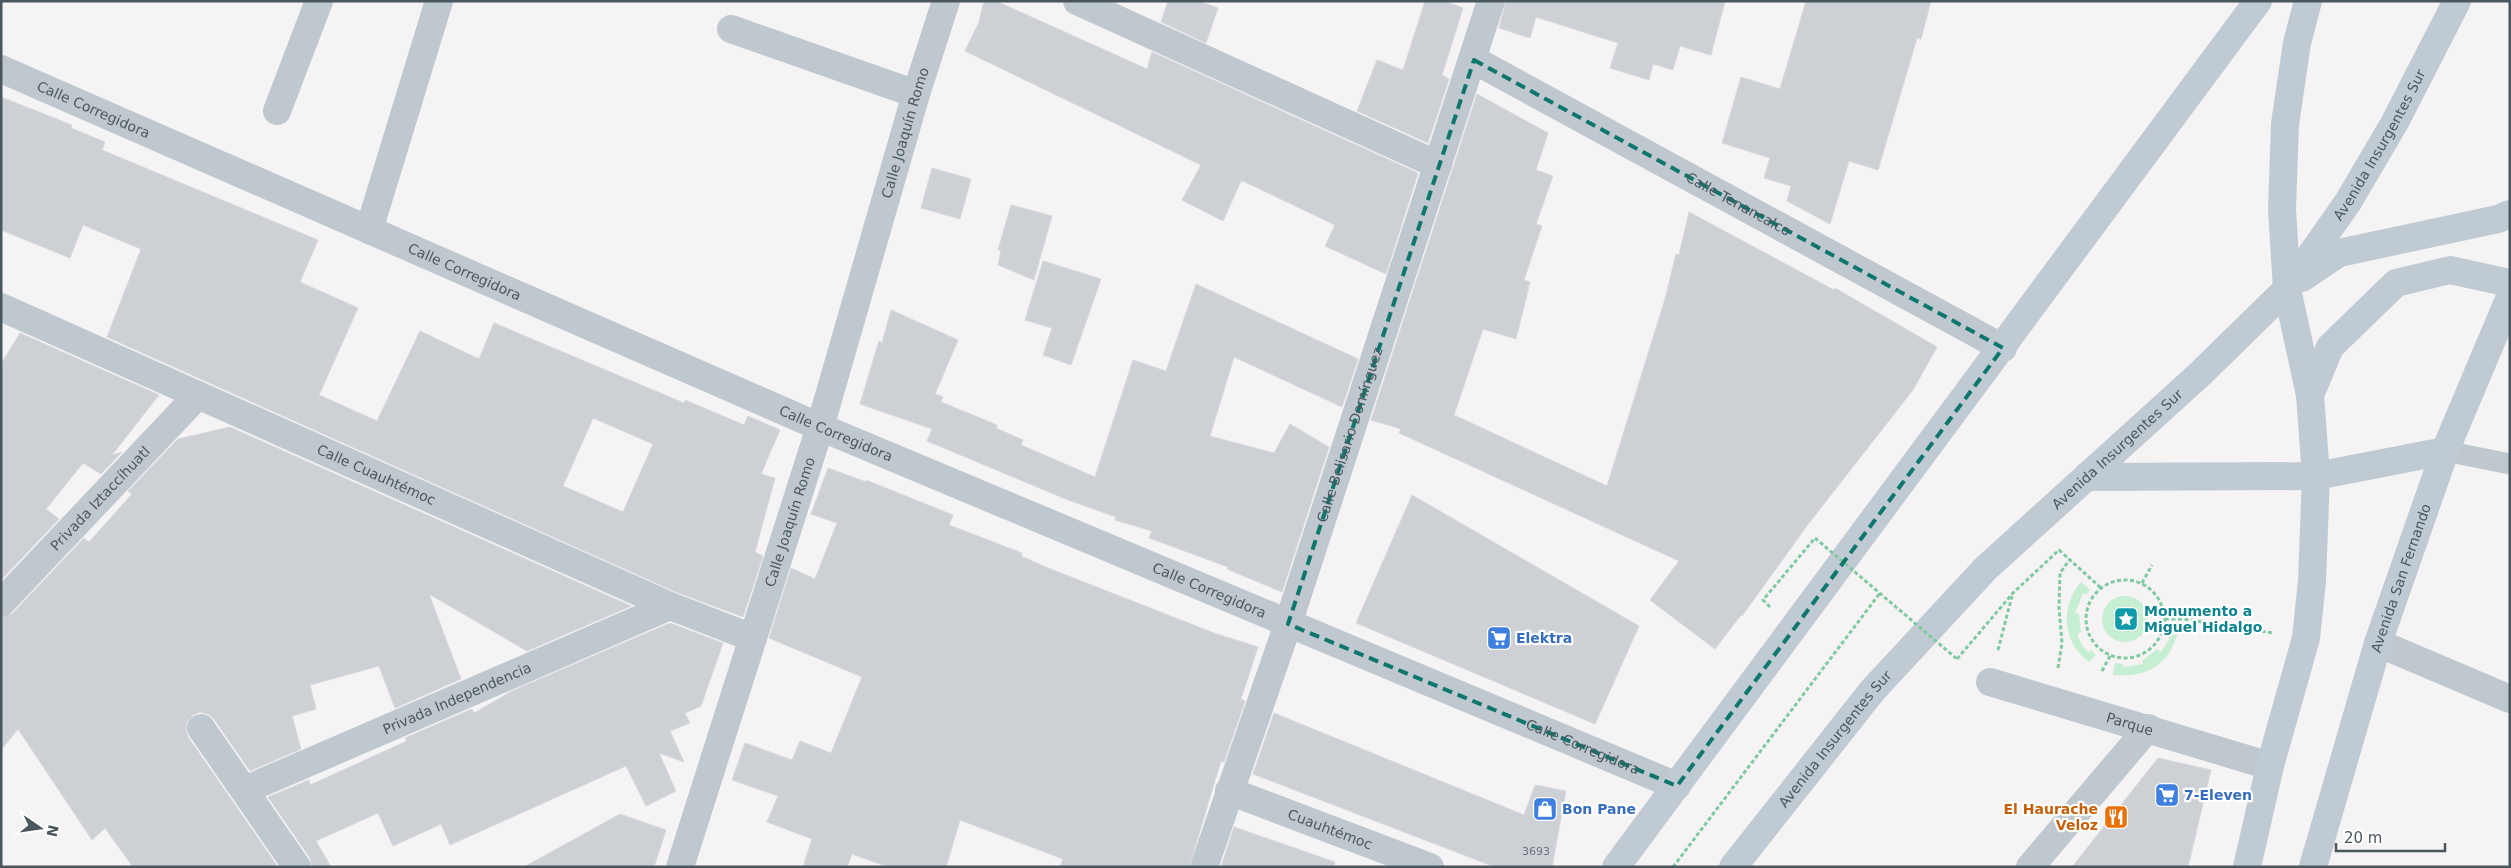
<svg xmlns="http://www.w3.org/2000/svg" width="2511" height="868" viewBox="0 0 2511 868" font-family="'DejaVu Sans',sans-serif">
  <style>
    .green { fill: #c6eed3 }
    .building { fill: #cdd0d5; stroke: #d7d9dd; fill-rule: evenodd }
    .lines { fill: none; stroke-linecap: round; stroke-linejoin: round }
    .path { stroke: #80caa2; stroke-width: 3; stroke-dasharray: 4 2.5; stroke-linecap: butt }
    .service { stroke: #bfc8ce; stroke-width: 21 }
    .minor { stroke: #bfc8ce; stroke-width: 28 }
    .tertiary { stroke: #bfc8ce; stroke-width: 28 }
    .secondary { stroke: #c0cad3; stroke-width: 28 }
    .path-bridge { stroke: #80caa2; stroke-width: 3; stroke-dasharray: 4 2.5; stroke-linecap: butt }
    .marked { fill: none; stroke: #0f766e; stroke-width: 4; stroke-dasharray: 10 6; stroke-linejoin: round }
    .labels { text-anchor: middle; stroke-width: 4.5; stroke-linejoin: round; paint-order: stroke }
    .number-label { font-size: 11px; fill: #6c757c }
    .street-label { font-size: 14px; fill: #4b575f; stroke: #fff }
    .culture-label { font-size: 14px; font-weight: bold; fill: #0d838f; stroke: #fff; text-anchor: start }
    .shop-label { font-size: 14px; font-weight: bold; fill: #366cbe; stroke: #fff; text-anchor: start }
    .food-label { font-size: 14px; font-weight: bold; fill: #c56008; stroke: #fff; text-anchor: end }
  </style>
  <rect width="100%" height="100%" fill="#f5f3f3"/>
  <g class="green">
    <path d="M 2081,582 L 2090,590 L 2086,595 L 2083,593 L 2075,613 L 2079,614 L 2081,632 L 2077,634 L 2083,647 L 2088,652 L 2091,650 L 2096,655 L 2089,662 C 2062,641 2060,607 2081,582 Z"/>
    <circle cx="2125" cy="619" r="23"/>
    <path d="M 2169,625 L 2179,628 C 2171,663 2150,678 2113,675 L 2115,663 L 2123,664 L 2123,667 L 2143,664 L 2142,661 L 2157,649 L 2161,652 L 2169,640 Z"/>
  </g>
  <g class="building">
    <path d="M 984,1 L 996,1 L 1147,69 L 1152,52 L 1418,173 L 1386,274 L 1325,246 L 1335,225 L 1243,181 L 1241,181 L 1223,221 L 1182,200 L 1201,165 L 965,51 L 979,22 Z"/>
    <path d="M 1168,1 L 1198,1 L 1218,8 L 1206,43 L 1161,22 Z"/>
    <path d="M 1425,1 L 1445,1 L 1463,8 L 1442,75 L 1449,79 L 1428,143 L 1357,111 L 1377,60 L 1403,70 Z"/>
    <path d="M 1506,1 L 1725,1 L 1711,55 L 1680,46 L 1673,70 L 1653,64 L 1649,80 L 1610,68 L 1618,43 L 1536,17 L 1530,38 L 1499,28 Z"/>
    <path d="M 1806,1 L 1931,1 L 1921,39 L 1917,38 L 1878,170 L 1849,161 L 1830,224 L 1787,201 L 1791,186 L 1764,178 L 1770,158 L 1722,143 L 1741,77 L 1780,89 Z"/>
    <path d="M 1477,94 L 1548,133 L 1536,170 L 1553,176 L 1536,224 L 1542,226 L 1524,280 L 1530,282 L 1516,339 L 1483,329 L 1454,415 L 1607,486 L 1665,299 L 1676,254 L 1679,255 L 1689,212 L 1834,290 L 1835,288 L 1937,347 L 1913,390 L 1809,523 L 1742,616 L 1741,615 L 1715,649 L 1650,600 L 1679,561 L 1399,433 L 1401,429 L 1371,420 Z"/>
    <path d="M 1,97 L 72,125 L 71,128 L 105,142 L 102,150 L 318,240 L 300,282 L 358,308 L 319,395 L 377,421 L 420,331 L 479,359 L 494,323 L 684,403 L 685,400 L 744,425 L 748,416 L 780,430 L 761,474 L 775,478 L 755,552 L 763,556 L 743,617 L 676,592 L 107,337 L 141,249 L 83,225 L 70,258 L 1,230 ZM 593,418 L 653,444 L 623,512 L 563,486 Z"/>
    <path d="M 932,168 L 971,179 L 960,219 L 921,208 Z"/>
    <path d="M 1011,205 L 1052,216 L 1034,280 L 998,265 L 1001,250 L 998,250 Z"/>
    <path d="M 1043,261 L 1101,279 L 1071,365 L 1043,355 L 1052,328 L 1025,320 Z"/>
    <path d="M 1196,284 L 1358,359 L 1342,407 L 1234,357 L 1210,436 L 1274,453 L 1290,424 L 1329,447 L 1282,592 L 1227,569 L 1228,567 L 1149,538 L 1152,531 L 1115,520 L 1116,517 L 1068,500 L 927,441 L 932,429 L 860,404 L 879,341 L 882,343 L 891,310 L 958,340 L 935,394 L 943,397 L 941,402 L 997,425 L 996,428 L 1023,440 L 1021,445 L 1095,477 L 1133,360 L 1166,371 Z"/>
    <path d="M 20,333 L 159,395 L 112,455 L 122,452 L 101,474 L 83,463 L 46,509 L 59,519 L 1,580 L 1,364 Z"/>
    <path d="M 230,427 L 631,606 L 527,651 L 429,594 L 461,679 L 395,708 L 379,666 L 310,685 L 316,709 L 292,716 L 301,749 L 250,771 L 214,719 L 208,714 L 200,712 L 193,715 L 187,722 L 186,730 L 188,737 L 278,867 L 133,867 L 105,828 L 92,840 L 18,729 L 1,750 L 1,618 L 12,614 L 84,538 L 89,542 L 132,494 L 128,491 L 178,439 Z"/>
    <path d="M 828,468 L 866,482 L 866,480 L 953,515 L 949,525 L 1022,553 L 1021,556 L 1048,568 L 1214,633 L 1258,647 L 1241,699 L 1245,701 L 1224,762 L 1221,761 L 1189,867 L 1060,867 L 1063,859 L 960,820 L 946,867 L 888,867 L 852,854 L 847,867 L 803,867 L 812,839 L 767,822 L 778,796 L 732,780 L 745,743 L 792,760 L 800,741 L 831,753 L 862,677 L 769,638 L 791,568 L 815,579 L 837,523 L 811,514 Z"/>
    <path d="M 1412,495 L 1639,626 L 1595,724 L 1356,623 Z"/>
    <path d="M 670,623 L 723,643 L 701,706 L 685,713 L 690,723 L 670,731 L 684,762 L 659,753 L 676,791 L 646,806 L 626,766 L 450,845 L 441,824 L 393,846 L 378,813 L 316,841 L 331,867 L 312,867 L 310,858 L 268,797 L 309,780 L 310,785 L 407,741 L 405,738 L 472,709 L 474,713 L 512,691 Z"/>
    <path d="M 1274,713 L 1524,815 L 1535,785 L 1566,791 L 1552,867 L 1495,867 L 1253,774 Z"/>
    <path d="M 2158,758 L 2211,770 L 2188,867 L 2072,867 Z"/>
    <path d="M 620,814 L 666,830 L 654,867 L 524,867 Z"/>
    <path d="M 1234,827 L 1335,862 L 1334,867 L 1221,867 Z"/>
  </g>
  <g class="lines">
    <g class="path">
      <circle cx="2125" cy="619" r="39"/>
      <path d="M 2142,583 L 2152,565"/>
      <path d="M 1770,607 L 1763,600 L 1815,538"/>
      <path d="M 2165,619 L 2184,619 L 2273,633"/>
      <path d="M 1998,650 L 2012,596"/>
      <path d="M 1957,659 L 2013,593 L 2059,550 L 2101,588"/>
      <path d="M 2058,668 L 2062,643 L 2059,608 L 2060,573 L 2070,559"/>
      <path d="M 2102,671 L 2110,656"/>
      <path d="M 1673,867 L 1880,593"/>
    </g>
    <path class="service" d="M 2445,451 L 2510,464"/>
    <g class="minor">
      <path d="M 1077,1 L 1438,165"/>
      <path d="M 731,29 L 916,94"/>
      <path id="s1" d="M 1474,60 L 2003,348"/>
      <path d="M 277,111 L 319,1"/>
      <path d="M 369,230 L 439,1"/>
      <path id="s2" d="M 1,307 L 670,606 L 753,638"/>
      <path id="s3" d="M 1,603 L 198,395"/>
      <path d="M 2378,643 L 2510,699"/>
      <path id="s4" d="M 1990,682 L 2270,766"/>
      <path d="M 201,728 L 297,867"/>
      <path id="s5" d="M 245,790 L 670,606"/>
      <path id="s6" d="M 1229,791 L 1430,867"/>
      <path id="s7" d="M 680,867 L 820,427 L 916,94 L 946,1"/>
      <path id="s8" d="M 1204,867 L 1288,624 L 1491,1"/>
      <path d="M 2030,867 L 2148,728"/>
    </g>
    <path class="tertiary" id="s9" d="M 1,69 L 820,427 L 1677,786"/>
    <g class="secondary">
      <path d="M 2302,278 L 2339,253 L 2498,219 L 2510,214"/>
      <path d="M 2310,395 L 2330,347 L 2396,283 L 2450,270 L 2510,283"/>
      <path d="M 2086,477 L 2316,476 L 2445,451"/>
      <path d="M 1616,867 L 2258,1"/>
      <path id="s10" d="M 1733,867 L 1872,691 L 1985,569 L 2200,374 L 2287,289 L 2348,202 L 2395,122 L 2457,1"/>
      <path d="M 2247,867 L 2270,766 L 2306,638 L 2312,581 L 2316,476 L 2310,395 L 2287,289 L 2282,209 L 2285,124 L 2297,43 L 2308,1"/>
      <path id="s11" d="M 2313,867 L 2378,643 L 2445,451 L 2510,297"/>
    </g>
    <path class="path-bridge" d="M 1815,538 L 1957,659"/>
  </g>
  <path class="marked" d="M 1474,60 L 2003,348 L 1677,786 L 1288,624 Z"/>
  <defs>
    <symbol id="sight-square" viewBox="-11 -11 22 22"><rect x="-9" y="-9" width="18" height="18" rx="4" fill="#0f9aa8" stroke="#fff"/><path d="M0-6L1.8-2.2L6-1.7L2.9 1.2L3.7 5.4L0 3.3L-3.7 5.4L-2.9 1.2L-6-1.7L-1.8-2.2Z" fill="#fff"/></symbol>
    <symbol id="supermarket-square" viewBox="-11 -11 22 22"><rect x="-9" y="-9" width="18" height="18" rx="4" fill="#3f7fe0" stroke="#fff"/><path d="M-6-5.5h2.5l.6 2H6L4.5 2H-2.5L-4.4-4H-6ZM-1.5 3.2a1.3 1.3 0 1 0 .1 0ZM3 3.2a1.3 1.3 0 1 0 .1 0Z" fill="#fff"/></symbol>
    <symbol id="shop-square" viewBox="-11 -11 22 22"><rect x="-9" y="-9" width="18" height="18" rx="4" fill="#3f7fe0" stroke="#fff"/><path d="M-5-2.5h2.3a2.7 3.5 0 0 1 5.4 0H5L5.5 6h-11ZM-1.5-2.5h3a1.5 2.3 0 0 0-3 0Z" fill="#fff"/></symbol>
    <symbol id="restaurant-square" viewBox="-11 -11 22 22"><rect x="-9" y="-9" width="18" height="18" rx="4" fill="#e8710a" stroke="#fff"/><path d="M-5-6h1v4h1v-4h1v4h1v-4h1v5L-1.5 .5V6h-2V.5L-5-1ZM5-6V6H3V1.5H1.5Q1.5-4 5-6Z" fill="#fff"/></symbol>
  </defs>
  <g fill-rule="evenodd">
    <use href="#sight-square" x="2112" y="605" width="28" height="28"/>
    <use href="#supermarket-square" x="1485" y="624" width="28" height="28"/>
    <use href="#supermarket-square" x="2153" y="781" width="28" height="28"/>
    <use href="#shop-square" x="1531" y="795" width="28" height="28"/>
    <use href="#restaurant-square" x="2102" y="803" width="28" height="28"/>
  </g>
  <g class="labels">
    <g class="number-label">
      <text x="1536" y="855">3693</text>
    </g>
    <g class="street-label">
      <text dy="5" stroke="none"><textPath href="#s9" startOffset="101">Calle Corregidora</textPath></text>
      <text dy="5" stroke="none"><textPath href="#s7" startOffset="768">Calle Joaquín Romo</textPath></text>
      <text dy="5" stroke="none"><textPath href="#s10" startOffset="974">Avenida Insurgentes Sur</textPath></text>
      <text dy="5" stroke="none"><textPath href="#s1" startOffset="301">Calle Tenancalco</textPath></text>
      <text dy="5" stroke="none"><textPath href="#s9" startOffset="506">Calle Corregidora</textPath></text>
      <text dy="5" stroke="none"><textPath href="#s9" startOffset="911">Calle Corregidora</textPath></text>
      <text dy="5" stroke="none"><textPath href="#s8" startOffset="456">Calle Belisario Domínguez</textPath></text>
      <text dy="5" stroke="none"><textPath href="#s10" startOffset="569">Avenida Insurgentes Sur</textPath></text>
      <text dy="5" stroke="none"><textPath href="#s2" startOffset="411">Calle Cuauhtémoc</textPath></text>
      <text dy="5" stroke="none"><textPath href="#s3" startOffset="144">Privada Iztaccíhuatl</textPath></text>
      <text dy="5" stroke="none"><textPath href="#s7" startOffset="362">Calle Joaquín Romo</textPath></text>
      <text dy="5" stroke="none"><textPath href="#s11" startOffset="302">Avenida San Fernando</textPath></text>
      <text dy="5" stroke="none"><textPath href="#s9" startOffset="1316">Calle Corregidora</textPath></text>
      <text dy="5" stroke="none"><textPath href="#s5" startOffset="231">Privada Independencia</textPath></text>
      <text dy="5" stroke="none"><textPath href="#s4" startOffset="146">Parque</textPath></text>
      <text dy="5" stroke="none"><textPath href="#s10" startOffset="164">Avenida Insurgentes Sur</textPath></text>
      <text dy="5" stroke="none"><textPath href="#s9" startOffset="1721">Calle Corregidora</textPath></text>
      <text dy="5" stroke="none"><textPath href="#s6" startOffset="108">Cuauhtémoc</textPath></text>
    </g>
    <g class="culture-label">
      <text x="2144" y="616">Monumento a<tspan x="2144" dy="16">Miguel Hidalgo</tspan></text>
    </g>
    <g class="shop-label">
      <text x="1516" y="643">Elektra</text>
      <text x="2184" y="800">7-Eleven</text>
      <text x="1562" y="814">Bon Pane</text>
    </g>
    <g class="food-label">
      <text x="2098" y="814">El Haurache<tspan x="2098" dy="16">Veloz</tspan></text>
    </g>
  </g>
  <rect width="2511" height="868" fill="none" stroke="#4b575f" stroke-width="5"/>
  <g transform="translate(40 828) rotate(103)" stroke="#ffffff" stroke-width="4" paint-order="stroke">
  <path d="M0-4L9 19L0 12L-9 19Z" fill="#4b575f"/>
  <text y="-8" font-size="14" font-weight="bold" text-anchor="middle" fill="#4b575f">N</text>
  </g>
  <path d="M2336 843v8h109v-8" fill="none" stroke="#4b575f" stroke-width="2.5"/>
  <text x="2344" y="843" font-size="15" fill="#4b575f" stroke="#ffffff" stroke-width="4" paint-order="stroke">20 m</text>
</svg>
